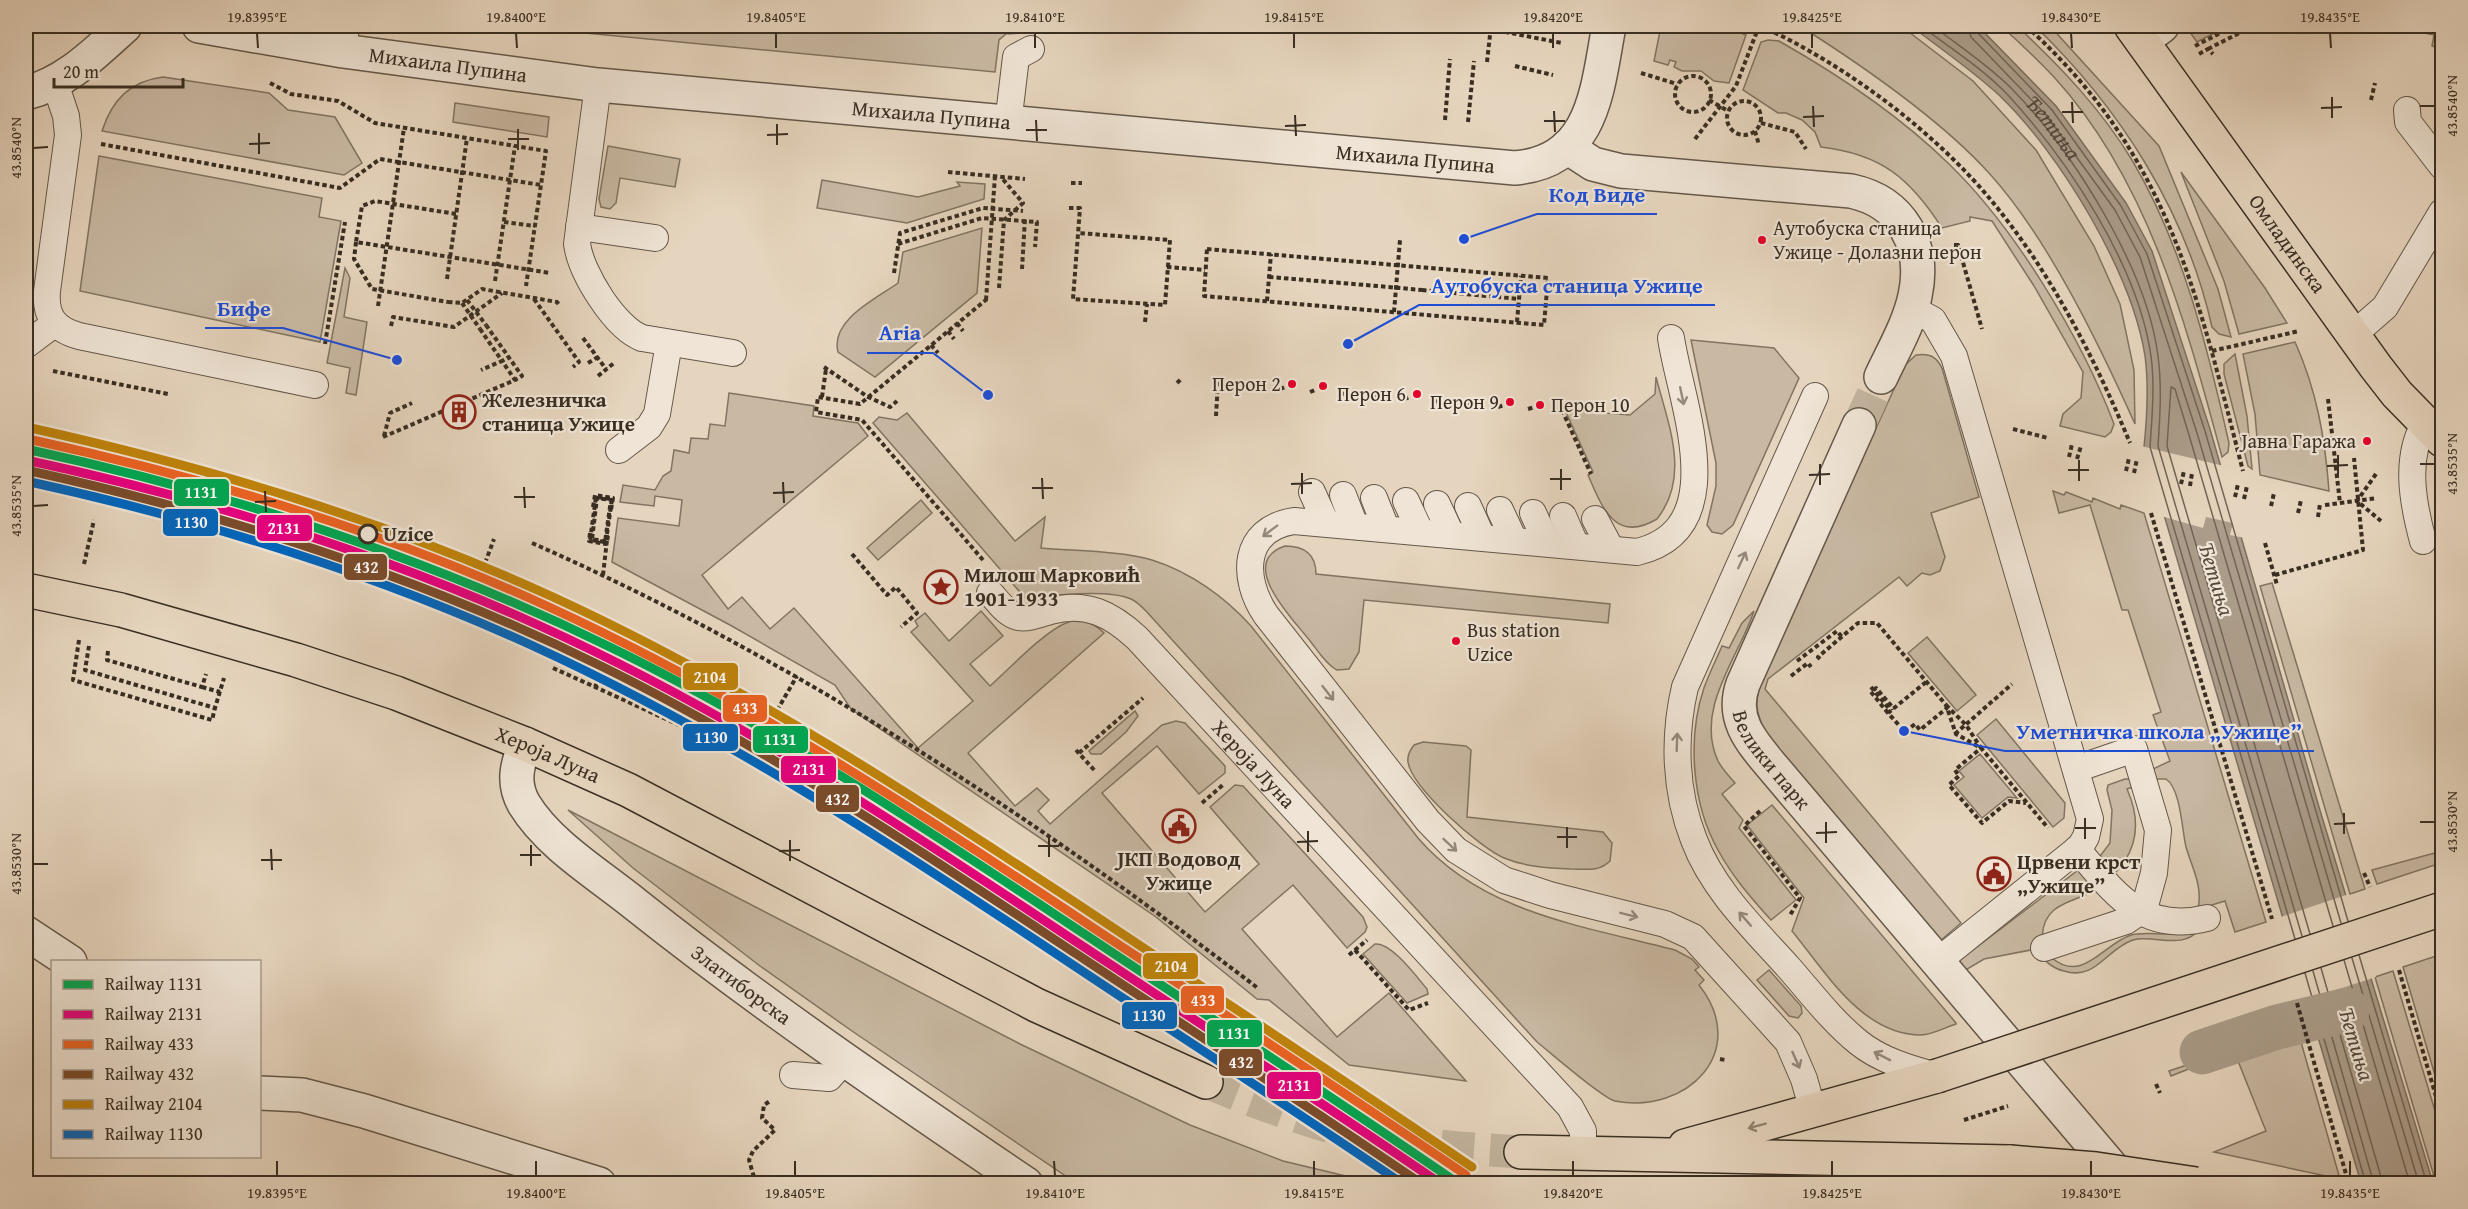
<svg xmlns="http://www.w3.org/2000/svg" width="2468" height="1209" viewBox="0 0 2468 1209" font-family="'Gentium Book Plus',serif">
  <style>
    .green { fill: #c9b9a3; stroke: #817462; stroke-width: 1.5; fill-rule: evenodd }
    .water { fill: #ab9c89; stroke: #7d7060; stroke-width: 1.5 }
    .pier { fill: #e6d5be }
    .lines { fill: none; stroke-linecap: round; stroke-linejoin: round }
    .shore { stroke: #726556; stroke-width: 1.5 }
    .canal { stroke: #ab9c89; stroke-width: 45 }
    .minor-tunnel { stroke: #c3b49f; stroke-width: 33; stroke-dasharray: 33 16; stroke-linecap: butt }
    .primary-tunnel { stroke: #c3b49f; stroke-width: 33; stroke-dasharray: 33 16; stroke-linecap: butt }
    .service-casing { stroke: #645849; stroke-width: 28 }
    .minor-casing { stroke: #645849; stroke-width: 36 }
    .tertiary-casing { stroke: #645849; stroke-width: 36 }
    .primary-casing { stroke: #392e22; stroke-width: 36 }
    .path { stroke: #392e22; stroke-width: 4; stroke-dasharray: 4.5 3; stroke-linecap: butt }
    .service { stroke: #efe4d5; stroke-width: 26 }
    .minor { stroke: #efe4d5; stroke-width: 33 }
    .tertiary { stroke: #efe4d5; stroke-width: 33 }
    .primary { stroke: #e6d5be; stroke-width: 33 }
    .primary-bridge-casing { stroke: #392e22; stroke-width: 36; stroke-linecap: butt }
    .path-bridge { stroke: #392e22; stroke-width: 4; stroke-dasharray: 4.5 3; stroke-linecap: butt }
    .primary-bridge { stroke: #e6d5be; stroke-width: 33 }
    .rail-1-casing { stroke: #efe4d5; stroke-width: 14 }
    .rail-2-casing { stroke: #efe4d5; stroke-width: 14 }
    .rail-3-casing { stroke: #efe4d5; stroke-width: 14 }
    .rail-4-casing { stroke: #efe4d5; stroke-width: 14 }
    .rail-5-casing { stroke: #efe4d5; stroke-width: 14 }
    .rail-6-casing { stroke: #efe4d5; stroke-width: 14 }
    .rail-1 { stroke: #00a651; stroke-width: 9 }
    .rail-2 { stroke: #e5007d; stroke-width: 9 }
    .rail-3 { stroke: #e96222; stroke-width: 9 }
    .rail-4 { stroke: #7a4b2a; stroke-width: 9 }
    .rail-5 { stroke: #be820a; stroke-width: 9 }
    .rail-6 { stroke: #0065bd; stroke-width: 9 }
    .oneway { stroke: #94897c }
    .oneway2 { stroke: #908270 }
    .ticks { fill: none; stroke: #392e22; stroke-width: 2 }
    .bus-dot { fill: #e4002b; stroke: #efe4d5; stroke-width: 2 }
    .stop-dot { fill: #efe4d5; stroke: #392e22; stroke-width: 3 }
    .labels { text-anchor: middle; stroke-width: 4.5; stroke-linejoin: round; paint-order: stroke }
    .bus-label { font-size: 20px; fill: #392e22; stroke: #efe4d5; text-anchor: end }
    .street-label { font-size: 21px; fill: #392e22; stroke: #efe4d5 }
    .poi-label { font-size: 21px; font-weight: bold; fill: #392e22; stroke: #efe4d5; text-anchor: start }
    .stop-label { font-size: 21px; font-weight: bold; fill: #392e22; stroke: #efe4d5; text-anchor: start }
    .water-label { font-size: 22px; font-style: italic; fill: #564a3c; stroke: #efe4d5 }
    .leader { fill: none; stroke: #1d4ed8; stroke-width: 2 }
    .callout-dot { fill: #1d4ed8; stroke: #efe4d5; stroke-width: 2 }
    .callout-label { font-size: 22px; text-anchor: middle; font-weight: bold; fill: #1d4ed8; stroke: #efe4d5; stroke-width: 4.5; stroke-linejoin: round; paint-order: stroke }
    .line-badge { stroke: #efe4d5; stroke-width: 2 }
    .badge-label { font-size: 16px; text-anchor: middle; font-weight: bold; fill: #fff }
    .neatline { fill: none; stroke: #392e22; stroke-width: 2 }
    .ticks-label { font-size: 15px; text-anchor: middle; fill: #392e22 }
  </style>
  <rect width="100%" height="100%" fill="#e6d5be"/>
  <filter id="stains"><feTurbulence type="fractalNoise" baseFrequency=".00333" numOctaves="4"/><feColorMatrix values="0 0 0 0 .2 0 0 0 0 .09 0 0 0 0 .02 0 0 0 .5 -.17"/></filter>
  <radialGradient id="worn" r=".72"><stop offset=".6" stop-color="#630" stop-opacity="0"/><stop offset="1" stop-color="#630" stop-opacity=".3"/></radialGradient>
  <g class="green">
    <path d="M 511,26 L 719,26 L 789,29 L 872,26 L 1006,26 L 1006,34 L 999,40 L 995,72 Z"/>
    <path d="M 1008,26 L 1116,26 L 1008,34 Z"/>
    <path d="M 1661,26 L 1721,26 L 1746,35 L 1729,83 L 1714,81 L 1701,71 L 1682,71 L 1674,67 L 1676,62 L 1670,60 L 1668,65 L 1654,61 Z"/>
    <path d="M 1800,26 L 1901,26 L 1973,81 L 2036,150 L 2094,246 L 2120,304 L 2134,370 L 2135,424 C 2099,344 2048,238 1989,173 C 1939,118 1863,66 1800,26 Z"/>
    <path d="M 2001,26 L 2017,26 C 2060,66 2101,109 2132,160 C 2183,246 2207,346 2229,443 L 2228,452 L 2222,457 C 2186,324 2149,181 2054,77 C 2037,59 2019,42 2001,26 Z"/>
    <path d="M 2035,26 L 2050,26 L 2159,146 L 2218,289 L 2231,337 L 2219,334 L 2212,327 C 2186,211 2120,108 2035,26 Z"/>
    <path d="M 2191,26 L 2228,26 L 2197,42 L 2187,28 Z"/>
    <path d="M 2389,26 L 2436,28 L 2437,26 L 2442,26 L 2442,49 L 2432,46 L 2434,35 Z"/>
    <path d="M 1768,40 L 1779,41 C 1839,75 1899,115 1949,164 C 2015,228 2081,337 2114,424 L 2111,432 L 2105,437 L 2060,426 L 2063,414 L 2081,398 L 2083,372 L 2034,286 L 1992,221 L 1970,217 L 1970,221 L 1942,228 C 1910,178 1881,154 1821,147 L 1815,132 L 1802,120 L 1786,113 L 1778,113 L 1743,90 L 1761,42 Z"/>
    <path d="M 163,77 L 269,93 L 288,110 L 335,117 L 362,163 L 344,175 L 102,131 C 112,100 130,81 163,77 Z"/>
    <path d="M 455,103 L 549,117 L 547,137 L 453,122 Z"/>
    <path d="M 608,146 L 680,159 L 675,187 L 620,178 L 616,203 L 610,209 L 601,207 L 599,199 Z"/>
    <path d="M 99,156 L 322,198 L 319,217 L 341,221 L 320,342 L 80,291 Z"/>
    <path d="M 2181,172 L 2265,288 L 2287,323 L 2239,334 L 2224,281 Z"/>
    <path d="M 822,180 L 918,197 L 960,186 L 957,182 L 985,184 L 984,199 L 907,223 L 817,208 Z"/>
    <path d="M 982,228 L 977,293 L 875,377 L 838,352 C 830,320 876,299 898,283 L 903,252 Z"/>
    <path d="M 345,268 L 350,278 L 344,317 L 367,322 L 356,395 L 346,393 L 350,368 L 327,363 Z"/>
    <path d="M 1691,340 L 1774,348 L 1799,378 L 1733,525 L 1722,534 L 1712,532 L 1707,525 L 1716,486 L 1716,463 Z"/>
    <path d="M 2295,342 C 2317,391 2325,438 2329,491 L 2260,475 L 2255,414 L 2243,354 Z"/>
    <path d="M 2235,354 L 2247,416 L 2252,469 L 2248,466 L 2224,374 L 2224,364 Z"/>
    <path d="M 1916,355 C 1929,353 1936,356 1942,368 L 1979,497 L 1931,513 L 1945,557 L 1940,571 L 1930,575 L 1922,573 L 1907,586 L 1899,577 L 1768,679 L 1765,689 L 1961,923 L 1940,941 L 1767,736 C 1754,709 1754,702 1764,673 L 1905,365 Z"/>
    <path d="M 1656,377 C 1668,424 1691,476 1657,519 C 1615,544 1602,507 1588,475 L 1593,472 L 1565,410 L 1630,415 L 1655,394 Z"/>
    <path d="M 729,393 L 814,406 L 813,416 L 858,423 L 868,436 L 702,575 L 728,609 L 742,597 L 770,629 L 794,608 L 918,748 L 973,701 L 911,632 L 918,626 L 915,621 L 925,613 L 949,641 L 981,611 L 1003,636 L 970,664 L 990,686 C 1008,670 1045,631 1066,623 C 1080,617 1094,623 1104,633 L 968,753 L 1015,806 L 1037,788 L 1049,800 L 1038,811 L 1050,824 L 1162,725 L 1176,721 L 1185,723 L 1225,766 L 1225,773 L 1199,794 L 1157,746 L 1102,793 L 1205,912 L 1259,864 L 1210,807 L 1235,785 L 1243,786 L 1363,917 L 1367,927 L 1365,932 L 1347,948 L 1293,885 L 1242,929 L 1337,1037 L 1389,993 L 1466,1081 L 1349,1065 L 1269,1000 L 1257,999 L 1156,917 L 851,709 L 835,685 L 730,625 L 612,562 L 618,518 L 679,526 L 682,500 L 655,496 L 654,506 L 620,502 L 623,485 L 655,490 L 663,476 L 671,471 L 674,450 L 689,453 L 691,438 L 708,439 L 710,424 L 725,426 Z"/>
    <path d="M 907,413 L 1015,541 L 1045,517 L 1041,548 C 1073,551 1123,551 1152,560 C 1190,572 1225,597 1251,626 L 1418,838 C 1482,913 1584,926 1675,950 L 1692,959 L 1699,967 L 1695,970 L 1704,980 L 1699,985 C 1751,1051 1687,1115 1615,1101 C 1602,1098 1551,1053 1537,1042 L 1146,611 C 1142,607 1136,601 1131,599 C 1107,589 1052,595 1026,599 L 873,423 L 879,417 L 897,420 Z"/>
    <path d="M 2053,491 L 2064,495 L 2066,492 L 2092,502 L 2093,498 L 2120,509 L 2121,505 L 2144,513 L 2266,922 L 2235,932 L 2225,901 L 2205,907 C 2204,913 2203,924 2199,929 C 2184,951 2153,934 2133,940 C 2106,949 2096,981 2064,971 C 2051,968 2043,960 2036,949 L 1984,959 L 1964,971 L 1957,962 L 2077,871 L 2098,859 L 2110,843 L 2112,810 L 2107,790 L 2108,785 L 2125,779 L 2132,779 L 2170,761 L 2153,715 L 2161,712 L 2128,610 L 2122,610 L 2090,505 L 2059,513 ZM 2157,779 L 2166,779 C 2181,789 2182,831 2186,847 C 2192,868 2203,886 2198,909 C 2197,915 2191,924 2187,929 C 2179,939 2147,930 2131,935 C 2103,944 2083,984 2052,958 C 2037,946 2041,921 2054,910 C 2065,901 2079,899 2091,892 C 2131,867 2147,834 2127,789 Z"/>
    <path d="M 921,500 L 932,513 L 878,560 L 867,548 Z"/>
    <path d="M 1285,546 C 1305,546 1316,555 1316,574 L 1610,604 L 1608,623 L 1364,600 L 1359,652 L 1349,669 L 1337,670 C 1325,664 1315,646 1306,636 C 1291,617 1237,562 1285,546 Z"/>
    <path d="M 2272,583 L 2365,889 L 2350,894 L 2260,586 Z"/>
    <path d="M 1754,611 C 1739,657 1694,709 1718,761 C 1722,769 1729,776 1735,783 L 1722,794 L 1743,820 L 1739,828 L 1796,900 L 1771,920 C 1751,898 1732,876 1718,850 C 1692,804 1687,738 1704,688 C 1709,674 1716,660 1722,646 L 1729,648 L 1742,623 Z"/>
    <path d="M 1927,637 L 1976,695 L 1957,711 L 1908,653 Z"/>
    <path d="M 1135,711 L 1138,716 L 1126,732 L 1101,754 L 1091,754 L 1089,751 Z"/>
    <path d="M 1996,719 L 2065,803 L 2064,818 L 2053,827 L 1977,735 Z"/>
    <path d="M 1423,742 L 1466,746 L 1471,750 L 1467,817 L 1603,832 L 1612,843 L 1610,861 C 1599,872 1586,869 1571,869 C 1548,868 1526,867 1504,858 C 1480,848 1412,788 1408,762 C 1407,755 1410,750 1414,745 Z"/>
    <path d="M 1980,754 L 2017,798 L 2008,797 L 1982,818 L 1954,785 L 1964,777 L 1959,771 Z"/>
    <path d="M 1772,805 L 1956,1023 L 1956,1024 C 1946,1027 1932,1035 1921,1035 C 1862,1035 1825,971 1792,931 L 1804,898 L 1747,825 Z"/>
    <path d="M 568,810 L 1020,1044 L 1190,1125 L 1283,1161 L 1375,1183 L 1076,1183 L 852,1031 L 760,966 L 633,868 Z"/>
    <path d="M 2442,851 L 2441,863 L 2377,884 L 2372,870 Z"/>
    <path d="M 1375,944 C 1391,942 1416,976 1427,989 L 1428,994 L 1407,1003 L 1363,954 Z"/>
    <path d="M 2442,954 L 2442,1099 L 2403,967 Z"/>
    <path d="M 1769,970 L 1801,1006 L 1802,1013 L 1798,1018 L 1789,1016 L 1757,980 Z"/>
    <path d="M 2393,971 L 2442,1134 L 2442,1183 L 2436,1183 L 2375,977 Z"/>
    <path d="M 2290,1004 L 2294,1017 L 2227,1038 L 2222,1027 Z"/>
    <path d="M 2297,1028 L 2340,1179 L 2214,1152 L 2266,1131 L 2234,1051 L 2171,1076 L 2169,1071 Z"/>
  </g>
  <path class="water" d="M 1911,26 L 1978,26 L 2056,106 L 2126,203 L 2152,251 L 2210,429 L 2319,807 L 2433,1183 L 2361,1183 L 2144,447 C 2147,418 2149,386 2145,356 C 2132,273 2061,155 2000,96 C 1973,71 1941,49 1911,26 Z"/>
  <g class="pier">
    <path d="M 2141,446 L 2224,466 L 2245,538 L 2230,535 L 2233,523 L 2206,517 L 2203,528 L 2161,516 Z"/>
    <path d="M 2349,894 L 2376,977 L 2305,1000 L 2278,918 Z"/>
  </g>
  <g class="lines">
    <g class="shore">
      <path d="M 1921,26 C 1949,47 1982,68 2007,94 C 2068,160 2138,265 2151,356 C 2155,386 2152,417 2150,447 L 2295,939"/>
      <path d="M 1933,26 C 1959,46 1988,65 2011,88 C 2072,150 2147,268 2158,356 C 2162,386 2160,416 2158,446 L 2302,936"/>
      <path id="s1" d="M 1968,26 L 1971,37 L 2046,115 L 2115,210 L 2140,257 L 2197,433 L 2341,923"/>
      <path d="M 1975,26 L 1977,32 L 2052,110 L 2121,206 L 2147,254 L 2205,431 L 2348,921"/>
      <path d="M 2310,934 L 2167,446 L 2171,387 L 2175,389 L 2189,435 L 2333,926"/>
      <path d="M 2359,955 L 2427,1184"/>
      <path d="M 2352,958 L 2419,1184"/>
      <path d="M 2344,960 L 2410,1184"/>
      <path d="M 2321,968 L 2383,1184"/>
      <path d="M 2313,971 L 2374,1184"/>
      <path d="M 2305,973 L 2366,1184"/>
    </g>
    <path class="canal" d="M 2202,1052 L 2277,1027 L 2347,1010"/>
    <path class="minor-tunnel" d="M 1859,425 L 1881,377"/>
    <path class="primary-tunnel" d="M 1206,1082 C 1253,1101 1300,1119 1349,1132 C 1405,1146 1463,1148 1521,1152"/>
    <defs>
      <g id="service">
        <path d="M 343,51 L 346,26"/>
        <path d="M 55,83 L 66,116 L 68,135 L 47,291 C 45,316 54,329 79,336 L 315,385"/>
        <path d="M 598,85 L 577,244 C 581,273 615,328 642,338 L 733,353"/>
        <path d="M 2407,110 L 2408,122 L 2442,166"/>
        <path d="M 1008,124 L 1016,57 L 1031,49"/>
        <path d="M 579,227 L 655,238"/>
        <path d="M 1911,308 L 1933,320 L 1954,356 L 2090,819 L 2086,837 L 2080,847 L 1938,961"/>
        <path d="M 2353,335 L 2385,307 L 2442,212"/>
        <path d="M 1671,338 C 1681,404 1734,529 1637,552 L 1294,521 C 1242,529 1241,578 1266,615 L 1428,821 L 1456,850 L 1504,880 L 1550,895 L 1665,924 L 1693,937 L 1788,1042 L 1804,1079 L 1813,1111"/>
        <path d="M 26,345 L 54,324"/>
        <path d="M 1815,396 L 1685,687 C 1673,738 1675,792 1694,840 C 1713,890 1754,929 1789,968 C 1811,993 1832,1021 1858,1042 C 1880,1060 1910,1069 1937,1076"/>
        <path d="M 619,450 L 649,427 L 657,414 L 669,343"/>
        <path d="M 1312,492 L 1326,523"/>
        <path d="M 1343,495 L 1355,526"/>
        <path d="M 1374,498 L 1386,528"/>
        <path d="M 1406,501 L 1420,531"/>
        <path d="M 1437,504 L 1451,534"/>
        <path d="M 1468,506 L 1482,537"/>
        <path d="M 1500,510 L 1514,540"/>
        <path d="M 1533,513 L 1547,543"/>
        <path d="M 1563,516 L 1576,546"/>
        <path d="M 1595,519 L 1611,549"/>
        <path d="M 2423,541 C 2413,504 2404,458 2425,423"/>
        <path id="s2" d="M 990,593 C 998,601 1006,614 1018,617 C 1028,619 1040,614 1050,611 C 1086,601 1111,614 1137,638 L 1570,1107 L 1583,1131 L 1583,1155"/>
        <path d="M 2077,849 C 2115,894 2143,934 2207,918"/>
        <path d="M 2044,948 L 2126,921 L 2139,912 L 2146,902 L 2154,873 L 2158,830 L 2134,749 L 2076,769"/>
        <path d="M 793,1075 L 829,1078 L 844,1061"/>
      </g>
      <g id="minor">
        <path d="M 2142,41 L 2162,26"/>
        <path d="M 26,93 C 66,83 95,53 125,26"/>
        <path d="M 1567,147 L 1593,164 L 1621,171 L 1851,191 C 1902,202 1926,245 1915,296 C 1909,324 1893,351 1881,377"/>
        <path id="s3" d="M 1859,425 L 1743,684 C 1731,717 1749,739 1770,764 L 2126,1184"/>
        <path d="M 26,933 L 70,962"/>
        <path d="M 260,1093 L 302,1095 L 364,1111 L 599,1184"/>
      </g>
      <g id="tertiary">
        <path id="s4" d="M 199,26 L 343,51 L 598,85 L 1515,168 C 1595,161 1597,88 1609,26"/>
        <path id="s5" d="M 525,744 C 517,765 512,783 524,804 C 549,845 598,874 635,904 C 762,1005 892,1093 1026,1184"/>
      </g>
      <g id="primary">
        <path id="s6" d="M 2131,26 L 2376,367 L 2397,394 L 2442,440"/>
        <path id="s7" d="M 26,590 L 121,610 L 296,660 L 396,693 L 525,744 L 628,790 L 1036,1005 L 1206,1082"/>
        <path d="M 1685,1146 L 1937,1076"/>
        <path d="M 1521,1152 L 2010,1162"/>
      </g>
    </defs>
    <use href="#service" class="service-casing"/>
    <use href="#minor" class="minor-casing"/>
    <use href="#tertiary" class="tertiary-casing"/>
    <use href="#primary" class="primary-casing"/>
    <g class="path">
      <path d="M 47,26 L 56,30"/>
      <path d="M 1761,26 C 1846,65 1937,133 1995,205 C 2052,275 2095,359 2130,443"/>
      <path d="M 2026,26 C 2169,154 2197,294 2243,471"/>
      <path d="M 1490,29 L 1562,43"/>
      <path d="M 2195,46 L 2234,26"/>
      <path d="M 2208,49 L 2253,26"/>
      <path d="M 2199,54 L 2208,49 L 2213,54"/>
      <path d="M 1487,62 L 1491,26"/>
      <path d="M 1515,66 L 1553,75"/>
      <path d="M 1641,73 L 1677,84"/>
      <circle cx="1693" cy="94" r="18"/>
      <path d="M 270,83 L 291,94 L 338,101 L 375,123 L 546,151 L 526,286"/>
      <path d="M 1709,100 L 1728,111"/>
      <path d="M 2371,100 L 2375,83"/>
      <circle cx="1744" cy="118" r="17"/>
      <path d="M 1445,120 L 1450,59"/>
      <path d="M 1468,122 L 1474,61"/>
      <path d="M 1761,123 L 1795,132 L 1806,149"/>
      <path d="M 1755,131 L 1759,145"/>
      <path d="M 1695,139 L 1736,86 L 1759,26"/>
      <path d="M 101,144 L 340,188 L 380,159 L 541,185"/>
      <path d="M 948,172 L 1025,179"/>
      <path d="M 1071,183 L 1082,183"/>
      <path d="M 1069,208 L 1080,208 L 1073,299 L 1165,305 L 1170,240 L 1078,233"/>
      <path d="M 456,214 L 375,201 L 362,206 L 356,242 L 550,273"/>
      <path d="M 504,222 L 535,226"/>
      <path d="M 356,242 L 354,259 L 372,289 L 448,302"/>
      <path d="M 898,244 L 982,218 L 1037,222 L 1035,247"/>
      <path d="M 1954,245 L 1958,245 L 1982,329"/>
      <path d="M 1207,249 L 1548,278 L 1544,325 L 1204,296 Z"/>
      <path d="M 1167,267 L 1205,270"/>
      <path d="M 1022,269 L 1025,218"/>
      <path d="M 894,273 L 900,233 L 983,208 L 1023,211"/>
      <path d="M 1269,277 L 1366,285"/>
      <path d="M 447,279 L 467,138"/>
      <path d="M 495,281 L 515,146"/>
      <path d="M 999,288 L 1004,220 L 1023,203 L 1001,177"/>
      <path d="M 1422,290 L 1519,299"/>
      <path d="M 986,300 L 995,176"/>
      <path d="M 1267,301 L 1271,254"/>
      <path d="M 378,306 L 404,128"/>
      <path d="M 1394,312 L 1400,240"/>
      <path d="M 1145,322 L 1147,304"/>
      <path d="M 1517,322 L 1521,276"/>
      <path d="M 957,323 L 963,331"/>
      <path d="M 486,325 L 522,376 L 515,380"/>
      <path d="M 480,329 L 502,361 L 481,370"/>
      <path d="M 948,331 L 954,339"/>
      <path d="M 583,338 L 606,369"/>
      <path d="M 325,344 L 345,222"/>
      <path d="M 931,345 L 938,353"/>
      <path d="M 2212,351 L 2299,331"/>
      <path d="M 588,363 L 598,357"/>
      <path d="M 824,367 L 868,397 L 890,407 L 897,401"/>
      <path d="M 53,371 L 168,394"/>
      <path d="M 598,376 L 614,363"/>
      <path d="M 1177,383 L 1181,379"/>
      <path d="M 1280,389 L 1285,387"/>
      <path d="M 1310,392 L 1315,390"/>
      <path d="M 1342,394 L 1346,393"/>
      <path d="M 822,397 L 826,369"/>
      <path d="M 1373,397 L 1378,395"/>
      <path d="M 1404,399 L 1410,397"/>
      <path d="M 2328,399 L 2340,503"/>
      <path d="M 1434,402 L 1440,400"/>
      <path d="M 1468,405 L 1473,402"/>
      <path d="M 1498,407 L 1504,405"/>
      <path d="M 1528,409 L 1535,407"/>
      <path d="M 1562,410 L 1591,474"/>
      <path d="M 1216,416 L 1218,382"/>
      <path d="M 2013,429 L 2048,438"/>
      <path d="M 384,436 L 390,413 L 412,403"/>
      <path d="M 383,437 L 515,380 L 502,361 L 509,357"/>
      <path d="M 2069,457 L 2072,444"/>
      <path d="M 2077,459 L 2081,446"/>
      <path d="M 2126,471 L 2129,458"/>
      <path d="M 2376,474 L 2357,501 L 2381,521"/>
      <path d="M 2181,484 L 2184,471"/>
      <path d="M 2190,486 L 2192,473"/>
      <path d="M 2235,497 L 2238,484"/>
      <path d="M 2244,499 L 2247,486"/>
      <path d="M 2325,505 L 2377,498"/>
      <path d="M 2271,506 L 2274,493"/>
      <path d="M 2151,513 L 2272,919"/>
      <path d="M 2298,513 L 2301,500"/>
      <path d="M 2318,517 L 2320,504"/>
      <path d="M 607,534 L 612,499 L 596,497 L 590,540 L 605,542 L 611,500 L 597,498 L 592,539 L 607,542 L 608,535"/>
      <path d="M 532,543 C 793,658 1033,816 1259,989"/>
      <path d="M 2265,543 L 2277,585"/>
      <path d="M 852,554 L 887,595 L 896,587 L 917,613 L 901,627"/>
      <path d="M 983,560 L 862,420 L 816,412 L 818,397 L 860,404 L 987,299"/>
      <path d="M 84,564 L 94,520"/>
      <path d="M 603,575 L 607,540"/>
      <path d="M 2275,575 L 2363,550 L 2354,458"/>
      <path d="M 472,598 L 494,539"/>
      <path d="M 79,640 L 73,680 L 212,720 L 215,708"/>
      <path d="M 89,646 L 85,670 L 215,708 L 224,678"/>
      <path d="M 561,649 L 755,749"/>
      <path d="M 108,651 L 107,660 L 202,687 L 206,674"/>
      <path d="M 1820,659 L 1818,657 L 1858,623 L 1877,623 L 1946,705 L 1956,734 L 1981,748 L 2048,828"/>
      <path d="M 1797,661 L 1837,631 L 1842,637"/>
      <path d="M 553,668 L 750,757 L 797,676"/>
      <path d="M 1791,676 L 1808,663 L 1811,667"/>
      <path d="M 1926,682 L 1888,713 L 1905,732 L 1915,724 L 1920,730 L 1947,708"/>
      <path d="M 202,687 L 220,692"/>
      <path d="M 595,687 L 603,670"/>
      <path d="M 1871,687 L 1891,711"/>
      <path d="M 1946,705 L 1966,725 L 1981,748 L 1955,770 L 1959,776 L 1949,785 L 1982,823 L 2009,801 L 2026,803"/>
      <path d="M 1888,713 L 1871,692 L 1876,688 L 1894,709"/>
      <path d="M 1955,734 L 2012,684"/>
      <path d="M 1076,750 L 1095,771"/>
      <path d="M 1079,753 L 1143,698"/>
      <path d="M 1202,803 L 1224,784"/>
      <path d="M 1760,811 L 1744,826 L 1800,898 L 1789,917"/>
      <path d="M 2364,873 L 2370,887"/>
      <path d="M 1355,950 L 1409,1010 L 1428,1003"/>
      <path d="M 1349,955 L 1367,940"/>
      <path d="M 2399,970 L 2442,1117"/>
      <path d="M 2297,1003 L 2348,1181"/>
      <path d="M 1720,1059 L 1725,1060"/>
      <path d="M 2156,1084 L 2160,1093"/>
      <path d="M 1964,1120 L 2008,1106"/>
      <path d="M 756,1184 L 749,1160 L 753,1151 L 775,1130 L 762,1118 L 764,1105 L 770,1101"/>
    </g>
    <use href="#service" class="service"/>
    <use href="#minor" class="minor"/>
    <use href="#tertiary" class="tertiary"/>
    <use href="#primary" class="primary"/>
    <defs>
      <g id="primary-bridge">
        <path d="M 1937,1076 L 2442,909"/>
        <path d="M 2010,1162 L 2096,1169 L 2196,1184"/>
      </g>
    </defs>
    <use href="#primary-bridge" class="primary-bridge-casing"/>
    <g class="path-bridge">
      <path d="M 1366,285 L 1422,290"/>
      <path d="M 534,299 L 579,362 L 573,367"/>
      <path d="M 467,300 L 486,325"/>
      <path d="M 448,302 L 462,303 L 482,289 L 557,302 L 560,306"/>
      <path d="M 462,303 L 480,329"/>
      <path d="M 391,326 L 393,317 L 454,327 L 502,293"/>
      <path d="M 2134,473 L 2137,459"/>
      <path d="M 593,507 L 595,495 L 613,498 L 611,510"/>
      <path d="M 590,533 L 589,541 L 606,544 L 607,534"/>
    </g>
    <use href="#primary-bridge" class="primary-bridge"/>
    <defs>
      <path id="rail-1" d="M 26,449 C 229,493 425,556 612,648 C 778,729 932,833 1086,935 C 1210,1018 1336,1099 1459,1184"/>
      <path id="rail-2" d="M 26,460 C 202,498 373,550 538,625 C 729,711 904,827 1078,943 C 1199,1023 1321,1102 1441,1184"/>
      <path id="rail-3" d="M 28,439 C 207,478 382,530 549,607 C 743,696 921,813 1098,931 C 1221,1012 1344,1092 1466,1175"/>
      <path id="rail-4" d="M 26,470 C 225,514 419,576 603,667 C 769,749 924,853 1078,955 C 1192,1031 1308,1106 1422,1184"/>
      <path id="rail-5" d="M 31,428 C 210,468 385,520 553,597 C 747,686 925,803 1103,921 C 1226,1003 1350,1084 1472,1167"/>
      <path id="rail-6" d="M 26,481 C 199,519 369,571 531,645 C 722,732 896,847 1070,963 C 1181,1037 1293,1109 1403,1184"/>
    </defs>
    <use href="#rail-1" class="rail-1-casing"/>
    <use href="#rail-2" class="rail-2-casing"/>
    <use href="#rail-3" class="rail-3-casing"/>
    <use href="#rail-4" class="rail-4-casing"/>
    <use href="#rail-5" class="rail-5-casing"/>
    <use href="#rail-6" class="rail-6-casing"/>
    <use href="#rail-1" class="rail-1"/>
    <use href="#rail-2" class="rail-2"/>
    <use href="#rail-3" class="rail-3"/>
    <use href="#rail-4" class="rail-4"/>
    <use href="#rail-5" class="rail-5"/>
    <use href="#rail-6" class="rail-6"/>
  </g>
  <defs><path id="oneway-shaft" d="M-6 0H5M1.5-3L5.5 0L1.5 3" fill="none" stroke-width="1.6" stroke-linecap="round" stroke-linejoin="round" transform="scale(1.5)"/></defs>
  <g class="oneway">
    <use href="#oneway-shaft" transform="translate(1682 396) rotate(78)"/>
    <use href="#oneway-shaft" transform="translate(1270 531) rotate(143)"/>
    <use href="#oneway-shaft" transform="translate(1742 560) rotate(-65)"/>
    <use href="#oneway-shaft" transform="translate(1328 693) rotate(52)"/>
    <use href="#oneway-shaft" transform="translate(1677 742) rotate(-88)"/>
    <use href="#oneway-shaft" transform="translate(1450 845) rotate(43)"/>
    <use href="#oneway-shaft" transform="translate(1629 915) rotate(14)"/>
    <use href="#oneway-shaft" transform="translate(1745 919) rotate(-131)"/>
    <use href="#oneway-shaft" transform="translate(1882 1056) rotate(-153)"/>
    <use href="#oneway-shaft" transform="translate(1796 1060) rotate(66)"/>
  </g>
  <use class="oneway2" href="#oneway-shaft" transform="translate(1757 1126) rotate(165)"/>
  <path class="ticks" d="M 257,33 L 258,48M 516,33 L 517,48M 776,33 L 776,48M 1035,33 L 1035,48M 1294,33 L 1294,48M 1553,33 L 1553,48M 1812,33 L 1812,48M 2071,33 L 2072,48M 2330,33 L 2331,48M 2332,97 L 2332,118M 2072,102 L 2073,123M 1813,106 L 1814,127M 2420,106 L 2435,106M 2321,108 L 2342,107M 1554,111 L 1555,132M 2062,112 L 2083,112M 1295,115 L 1296,136M 1803,117 L 1824,116M 1036,120 L 1037,141M 1544,121 L 1565,121M 777,124 L 777,145M 1285,126 L 1306,125M 518,129 L 518,150M 1026,130 L 1047,130M 259,133 L 259,154M 767,135 L 788,134M 508,139 L 529,139M 249,144 L 270,143M 33,148 L 48,147M 2338,455 L 2338,476M 2079,460 L 2079,481M 1820,464 L 1820,485M 2420,464 L 2435,464M 2327,466 L 2348,465M 1561,469 L 1561,490M 2068,470 L 2089,470M 1302,473 L 1302,494M 1809,475 L 1830,474M 1042,478 L 1043,499M 1550,479 L 1571,479M 783,482 L 784,503M 1291,484 L 1312,483M 524,487 L 525,508M 1032,488 L 1053,488M 265,491 L 266,512M 773,493 L 794,492M 514,497 L 535,497M 255,502 L 276,501M 33,506 L 48,505M 2344,813 L 2344,834M 2085,818 L 2085,839M 1826,822 L 1826,843M 2420,822 L 2435,822M 2334,824 L 2355,823M 1567,827 L 1567,848M 2075,828 L 2096,828M 1308,831 L 1308,852M 1816,833 L 1837,832M 1049,836 L 1049,857M 1557,837 L 1577,837M 790,840 L 790,861M 1297,842 L 1318,841M 531,845 L 531,866M 1038,846 L 1059,846M 271,849 L 272,870M 779,851 L 800,850M 520,855 L 541,855M 261,860 L 282,860M 33,864 L 48,864M 277,1161 L 277,1176M 536,1161 L 536,1176M 795,1161 L 795,1176M 1054,1161 L 1055,1176M 1314,1161 L 1314,1176M 1573,1161 L 1573,1176M 1832,1161 L 1832,1176M 2091,1161 L 2091,1176M 2350,1161 L 2350,1176"/>
  <defs>
    <symbol id="building-ring" viewBox="-11 -11 22 22"><circle r="9.5" fill="#efe4d5" stroke="#8f2418" stroke-width="1.5"/><path d="M-4-6H4V6H1V3H-1V6H-4ZM-2.5-4.3h1.7v1.8h-1.7ZM.8-4.3h1.7v1.8H.8ZM-2.5-1h1.7V.8h-1.7ZM.8-1h1.7V.8H.8Z" fill="#8f2418"/></symbol>
    <symbol id="sight-ring" viewBox="-11 -11 22 22"><circle r="9.5" fill="#efe4d5" stroke="#8f2418" stroke-width="1.5"/><path d="M0-6L1.8-2.2L6-1.7L2.9 1.2L3.7 5.4L0 3.3L-3.7 5.4L-2.9 1.2L-6-1.7L-1.8-2.2Z" fill="#8f2418"/></symbol>
    <symbol id="civic-ring" viewBox="-11 -11 22 22"><circle r="9.5" fill="#efe4d5" stroke="#8f2418" stroke-width="1.5"/><path d="M-.6-6.5H3V-4.5H.6V-3L4-1V1h2V6H-6V1h2V-1L-.6-3ZM-1.2 2.5V6h2.4V2.5Z" fill="#8f2418"/></symbol>
  </defs>
  <g fill-rule="evenodd">
    <use href="#building-ring" x="440" y="393" width="38" height="38"/>
    <use href="#sight-ring" x="922" y="568" width="38" height="38"/>
    <use href="#civic-ring" x="1160" y="807" width="38" height="38"/>
    <use href="#civic-ring" x="1975" y="855" width="38" height="38"/>
  </g>
  <g class="bus-dot">
    <circle cx="1762" cy="240" r="5"/>
    <circle cx="1292" cy="384" r="5"/>
    <circle cx="1323" cy="386" r="5"/>
    <circle cx="1417" cy="394" r="5"/>
    <circle cx="1510" cy="402" r="5"/>
    <circle cx="1540" cy="405" r="5"/>
    <circle cx="2367" cy="441" r="5"/>
    <circle cx="1456" cy="641" r="5"/>
  </g>
  <circle class="stop-dot" cx="368" cy="534" r="9"/>
  <g class="labels">
    <g class="bus-label">
      <text x="1773" y="235" text-anchor="start">Аутобуска станица<tspan x="1773" dy="24">Ужице - Долазни перон</tspan></text>
      <text x="1281" y="391">Перон 2</text>
      <text x="1406" y="401">Перон 6</text>
      <text x="1499" y="409">Перон 9</text>
      <text x="1551" y="412" text-anchor="start">Перон 10</text>
      <text x="2356" y="448">Јавна Гаража</text>
      <text x="1467" y="637" text-anchor="start">Bus station<tspan x="1467" dy="24">Uzice</tspan></text>
    </g>
    <g class="street-label">
      <text dy="7" stroke="none"><textPath href="#s4" startOffset="252">Михаила Пупина</textPath></text>
      <text dy="7" stroke="none"><textPath href="#s4" startOffset="738">Михаила Пупина</textPath></text>
      <text dy="7" stroke="none"><textPath href="#s4" startOffset="1224">Михаила Пупина</textPath></text>
      <text dy="7" stroke="none"><textPath href="#s6" startOffset="268">Омладинска</textPath></text>
      <text dy="7" stroke="none"><textPath href="#s7" startOffset="548">Хероја Луна</textPath></text>
      <text dy="7" stroke="none"><textPath href="#s3" startOffset="370">Велики парк</textPath></text>
      <text dy="7" stroke="none"><textPath href="#s2" startOffset="338">Хероја Луна</textPath></text>
      <text dy="7" stroke="none"><textPath href="#s5" startOffset="346">Златиборска</textPath></text>
    </g>
    <g class="poi-label">
      <text x="482" y="407">Железничка<tspan x="482" dy="24">станица Ужице</tspan></text>
      <text x="964" y="582">Милош Марковић<tspan x="964" dy="24">1901-1933</tspan></text>
      <text x="1179" y="866" text-anchor="middle">ЈКП Водовод<tspan x="1179" dy="24">Ужице</tspan></text>
      <text x="2017" y="869">Црвени крст<tspan x="2017" dy="24">„Ужице”</tspan></text>
    </g>
    <g class="stop-label">
      <text x="383" y="541">Uzice</text>
    </g>
    <g class="water-label">
      <text dy="8" stroke="none"><textPath href="#s1" startOffset="134">Ђетиња</textPath></text>
      <text transform="translate(2217 579) rotate(73)" y="8">Ђетиња</text>
      <text transform="translate(2357 1044) rotate(73)" y="8">Ђетиња</text>
    </g>
  </g>
  <path class="leader" d="M1464 239L1537 214H1657M1348 344L1419 305H1715M397 360L283 328H205M988 395L933 353H867M1904 731L2005 751H2314"/>
  <g class="callout-dot">
    <circle cx="1464" cy="239" r="6"/>
    <circle cx="1348" cy="344" r="6"/>
    <circle cx="397" cy="360" r="6"/>
    <circle cx="988" cy="395" r="6"/>
    <circle cx="1904" cy="731" r="6"/>
  </g>
  <g class="callout-label">
    <text x="1597" y="202">Код Виде</text>
    <text x="1567" y="293">Аутобуска станица Ужице</text>
    <text x="244" y="316">Бифе</text>
    <text x="900" y="340">Aria</text>
    <text x="2159" y="739">Уметничка школа „Ужице”</text>
  </g>
  <g class="line-badge">
    <rect x="173" y="478" width="57" height="29" rx="6" fill="#00a651"/>
    <rect x="162" y="508" width="57" height="29" rx="6" fill="#0065bd"/>
    <rect x="256" y="514" width="57" height="28" rx="6" fill="#e5007d"/>
    <rect x="343" y="553" width="45" height="28" rx="6" fill="#7a4b2a"/>
    <rect x="682" y="662" width="57" height="29" rx="6" fill="#be820a"/>
    <rect x="722" y="694" width="46" height="29" rx="6" fill="#e96222"/>
    <rect x="682" y="723" width="57" height="29" rx="6" fill="#0065bd"/>
    <rect x="752" y="725" width="57" height="29" rx="6" fill="#00a651"/>
    <rect x="780" y="755" width="57" height="29" rx="6" fill="#e5007d"/>
    <rect x="815" y="784" width="45" height="29" rx="6" fill="#7a4b2a"/>
    <rect x="1142" y="952" width="57" height="28" rx="6" fill="#be820a"/>
    <rect x="1180" y="985" width="45" height="29" rx="6" fill="#e96222"/>
    <rect x="1121" y="1001" width="57" height="29" rx="6" fill="#0065bd"/>
    <rect x="1206" y="1019" width="57" height="29" rx="6" fill="#00a651"/>
    <rect x="1218" y="1048" width="45" height="29" rx="6" fill="#7a4b2a"/>
    <rect x="1266" y="1071" width="56" height="29" rx="6" fill="#e5007d"/>
  </g>
  <g class="badge-label">
    <text x="201" y="498">1131</text>
    <text x="191" y="528">1130</text>
    <text x="284" y="534">2131</text>
    <text x="366" y="573">432</text>
    <text x="710" y="683">2104</text>
    <text x="745" y="714">433</text>
    <text x="711" y="743">1130</text>
    <text x="780" y="745">1131</text>
    <text x="809" y="775">2131</text>
    <text x="837" y="805">432</text>
    <text x="1171" y="972">2104</text>
    <text x="1203" y="1006">433</text>
    <text x="1149" y="1021">1130</text>
    <text x="1234" y="1039">1131</text>
    <text x="1241" y="1068">432</text>
    <text x="1294" y="1091">2131</text>
  </g>
  <rect width="2468" height="1209" fill="none" stroke="#e6d5be" stroke-width="66"/>
  <rect x="51" y="960" width="210" height="198" fill="#efe4d5" stroke="#a69b8d" stroke-width="1.5"/>
  <rect x="63" y="980" width="30" height="9" fill="#00a651" stroke="#a69b8d" stroke-width="1.5"/>
  <text x="105" y="990" font-size="18" fill="#392e22">Railway 1131</text>
  <rect x="63" y="1010" width="30" height="9" fill="#e5007d" stroke="#a69b8d" stroke-width="1.5"/>
  <text x="105" y="1020" font-size="18" fill="#392e22">Railway 2131</text>
  <rect x="63" y="1040" width="30" height="9" fill="#e96222" stroke="#a69b8d" stroke-width="1.5"/>
  <text x="105" y="1050" font-size="18" fill="#392e22">Railway 433</text>
  <rect x="63" y="1070" width="30" height="9" fill="#7a4b2a" stroke="#a69b8d" stroke-width="1.5"/>
  <text x="105" y="1080" font-size="18" fill="#392e22">Railway 432</text>
  <rect x="63" y="1100" width="30" height="9" fill="#be820a" stroke="#a69b8d" stroke-width="1.5"/>
  <text x="105" y="1110" font-size="18" fill="#392e22">Railway 2104</text>
  <rect x="63" y="1130" width="30" height="9" fill="#0065bd" stroke="#a69b8d" stroke-width="1.5"/>
  <text x="105" y="1140" font-size="18" fill="#392e22">Railway 1130</text>
  <path d="M54 78v9h129v-9" fill="none" stroke="#392e22" stroke-width="3"/>
  <text x="63" y="78" font-size="18" fill="#392e22" stroke="#efe4d5" stroke-width="4.5" paint-order="stroke">20 m</text>
  <rect x="33" y="33" width="2402" height="1143" class="neatline"/>
  <g class="ticks-label">
    <text x="257" y="22">19.8395°E</text>
    <text x="516" y="22">19.8400°E</text>
    <text x="776" y="22">19.8405°E</text>
    <text x="1035" y="22">19.8410°E</text>
    <text x="1294" y="22">19.8415°E</text>
    <text x="1553" y="22">19.8420°E</text>
    <text x="1812" y="22">19.8425°E</text>
    <text x="2071" y="22">19.8430°E</text>
    <text x="2330" y="22">19.8435°E</text>
    <text transform="translate(2452 106) rotate(-90)" y="5">43.8540°N</text>
    <text transform="translate(16 148) rotate(-90)" y="5">43.8540°N</text>
    <text transform="translate(2452 464) rotate(-90)" y="5">43.8535°N</text>
    <text transform="translate(16 506) rotate(-90)" y="5">43.8535°N</text>
    <text transform="translate(2452 822) rotate(-90)" y="5">43.8530°N</text>
    <text transform="translate(16 864) rotate(-90)" y="5">43.8530°N</text>
    <text x="277" y="1198">19.8395°E</text>
    <text x="536" y="1198">19.8400°E</text>
    <text x="795" y="1198">19.8405°E</text>
    <text x="1055" y="1198">19.8410°E</text>
    <text x="1314" y="1198">19.8415°E</text>
    <text x="1573" y="1198">19.8420°E</text>
    <text x="1832" y="1198">19.8425°E</text>
    <text x="2091" y="1198">19.8430°E</text>
    <text x="2350" y="1198">19.8435°E</text>
  </g>
  <rect width="100%" height="100%" filter="url(#stains)"/>
  <rect width="100%" height="100%" fill="url(#worn)"/>
</svg>
